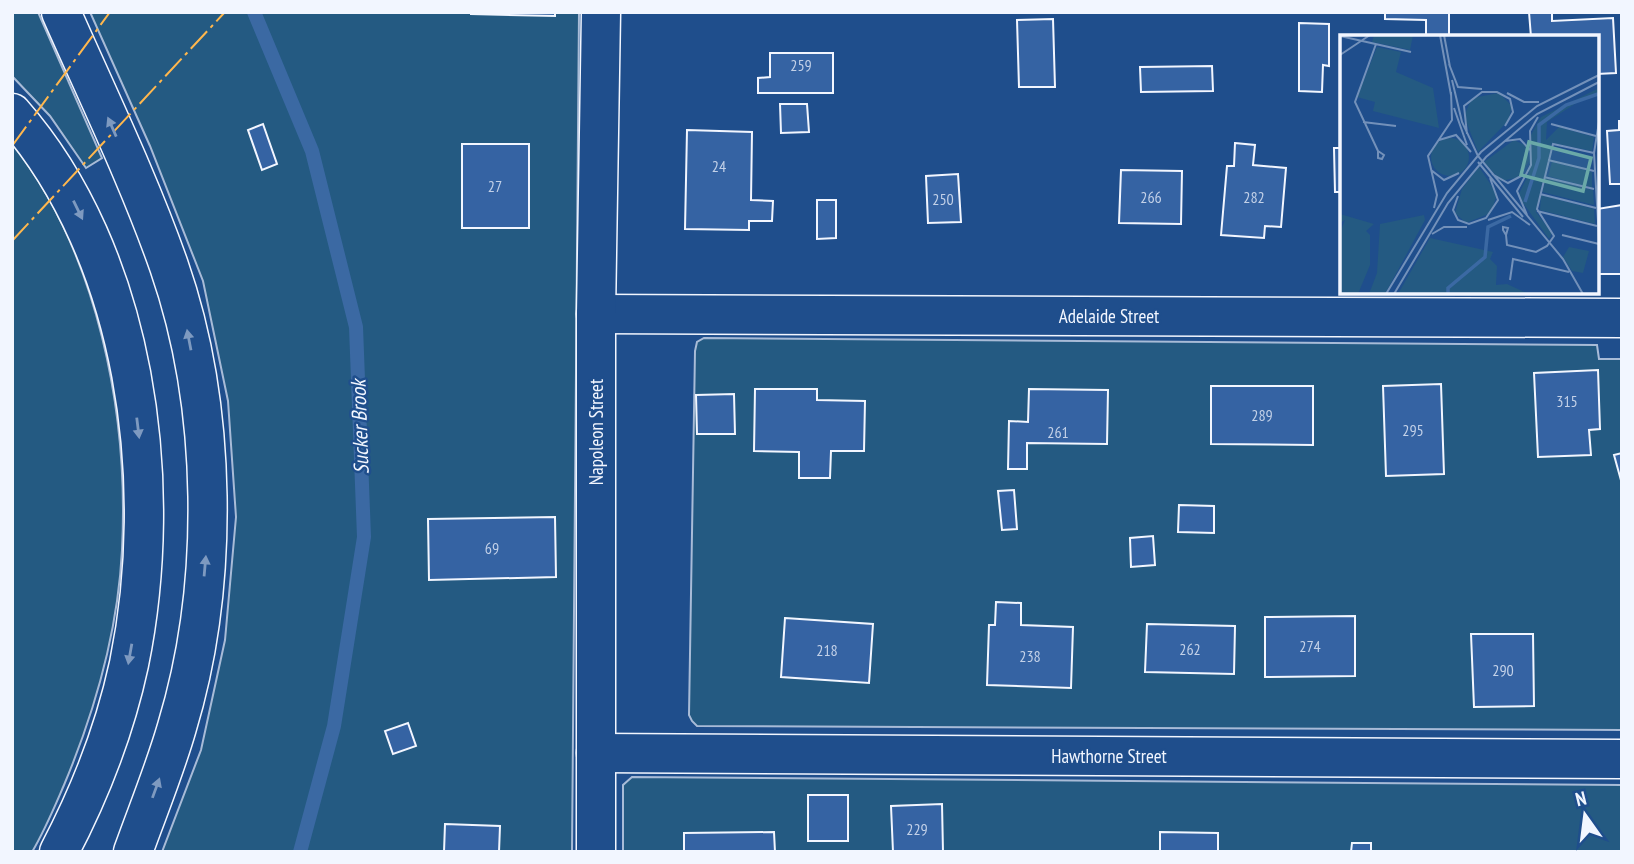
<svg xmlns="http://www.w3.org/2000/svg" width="1634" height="864" viewBox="0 0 1634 864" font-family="'PT Sans Narrow',sans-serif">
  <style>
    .green { fill: #245a82; stroke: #a8bbd7; stroke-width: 2 }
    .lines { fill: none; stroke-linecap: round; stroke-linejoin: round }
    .stream { stroke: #3b69a3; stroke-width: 14 }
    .building { fill: #3563a3; stroke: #f2f6ff; stroke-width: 2 }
    .minor-casing { stroke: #f2f6ff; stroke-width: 41 }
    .highway-casing { stroke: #f2f6ff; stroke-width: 41 }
    .minor { stroke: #1f4e8c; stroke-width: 38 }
    .highway { stroke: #1f4e8c; stroke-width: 38 }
    .power { stroke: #ffb74d; stroke-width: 2; stroke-dasharray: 24 5 3.5 5; stroke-linecap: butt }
    .oneway { fill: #7e9ac0 }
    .labels { text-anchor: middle; stroke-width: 5; stroke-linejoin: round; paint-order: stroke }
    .number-label { font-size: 16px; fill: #c3d1e8 }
    .street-label { font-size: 19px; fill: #f2f6ff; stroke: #1f4e8c }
    .water-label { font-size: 21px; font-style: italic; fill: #f2f6ff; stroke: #1f4e8c }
    .inset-river { fill: none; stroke: #3b69a3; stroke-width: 3.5 }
    .inset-road { fill: none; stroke: #7391ba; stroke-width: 2 }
    .view { fill: #6aa9a8; fill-opacity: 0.15; stroke: #6aa9a8; stroke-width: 3.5 }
    .inset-edge { fill: none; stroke: #f2f6ff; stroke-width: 3.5 }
  </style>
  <rect width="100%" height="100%" fill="#1f4e8c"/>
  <g class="green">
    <path d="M 12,12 L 38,12 L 102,158 L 86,168 L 50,116 L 12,76 Z"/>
    <path d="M 90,12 L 579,12 L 572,852 L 162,852 L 201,750 L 225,640 L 236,517 L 228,401 L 203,281 L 150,146 Z"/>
    <path d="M 12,144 C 98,252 129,414 122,550 C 118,630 95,711 64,785 C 54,808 45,830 32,852 L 12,852 Z"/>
    <path d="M 704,338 L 1597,345 L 1599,359 L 1622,359 L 1622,730 L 697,726 L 692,721 L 689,715 L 695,351 L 697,342 Z"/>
    <path d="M 632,777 L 1622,785 L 1622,852 L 623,852 L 623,785 Z"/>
  </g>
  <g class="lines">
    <path class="stream" d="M 254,12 L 312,151 L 356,327 L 364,537 L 334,726 L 300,852"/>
  </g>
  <g class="building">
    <path d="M 471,12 L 555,12 L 555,16 L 471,14 Z"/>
    <path d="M 1385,12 L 1449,12 L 1449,37 L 1426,37 L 1426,20 L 1385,19 Z"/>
    <path d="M 1529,12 L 1552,12 L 1552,21 L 1613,18 L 1616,73 L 1597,74 L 1597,37 L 1531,37 Z"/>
    <path d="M 1053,19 L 1055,87 L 1019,87 L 1017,20 Z"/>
    <path d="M 1299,23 L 1329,24 L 1329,66 L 1323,65 L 1322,92 L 1299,91 Z"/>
    <path d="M 770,53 L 833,53 L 833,93 L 758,93 L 758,78 L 770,77 Z"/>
    <path d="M 1212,66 L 1213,91 L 1141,92 L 1140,67 Z"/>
    <path d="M 780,104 L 807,104 L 809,132 L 781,133 Z"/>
    <path d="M 1619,121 L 1622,121 L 1622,184 L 1610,184 L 1607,131 L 1619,130 Z"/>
    <path d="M 263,124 L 277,164 L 262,170 L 248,130 Z"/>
    <path d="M 687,130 L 752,132 L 751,200 L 773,201 L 772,221 L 749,221 L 749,230 L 685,229 Z"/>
    <path d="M 1235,143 L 1255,145 L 1253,165 L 1286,168 L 1281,227 L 1265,226 L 1264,238 L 1221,235 L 1227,166 L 1234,166 Z"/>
    <rect x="462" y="144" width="67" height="84"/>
    <path d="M 1334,148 L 1342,148 L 1342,192 L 1335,192 Z"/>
    <path d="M 1121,170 L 1182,171 L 1181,224 L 1119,223 Z"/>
    <path d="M 958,174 L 961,222 L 928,223 L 926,176 Z"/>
    <path d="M 817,200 L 836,200 L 836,238 L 817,239 Z"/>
    <path d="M 1622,205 L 1622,274 L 1597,274 L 1597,209 Z"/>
    <path d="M 1598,370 L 1600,429 L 1589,430 L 1591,455 L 1538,457 L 1534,373 Z"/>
    <path d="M 1441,384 L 1444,474 L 1386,476 L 1383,386 Z"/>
    <path d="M 1211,386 L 1313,386 L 1313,445 L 1211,444 Z"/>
    <path d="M 755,389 L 817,389 L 817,400 L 865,401 L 864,451 L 831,451 L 830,478 L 799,478 L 799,452 L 754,451 Z"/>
    <path d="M 1029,389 L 1108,390 L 1107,444 L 1027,443 L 1027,469 L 1008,469 L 1009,421 L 1028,422 Z"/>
    <path d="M 734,394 L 735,434 L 697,434 L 696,395 Z"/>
    <path d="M 1622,453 L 1622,484 L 1614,455 Z"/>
    <path d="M 1014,490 L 1017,529 L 1002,530 L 998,491 Z"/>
    <path d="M 1179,505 L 1214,506 L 1214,533 L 1178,532 Z"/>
    <path d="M 555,517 L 556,577 L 429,580 L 428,519 Z"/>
    <path d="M 1153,536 L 1155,565 L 1131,567 L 1130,538 Z"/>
    <path d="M 996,602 L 1021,603 L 1021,625 L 1073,627 L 1071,688 L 987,685 L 989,625 L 995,625 Z"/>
    <path d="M 1355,616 L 1355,676 L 1265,677 L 1265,617 Z"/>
    <path d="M 785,618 L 873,624 L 869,683 L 781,677 Z"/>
    <path d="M 1147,624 L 1235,626 L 1234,674 L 1145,672 Z"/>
    <path d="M 1471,634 L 1533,634 L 1534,706 L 1474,707 Z"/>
    <path d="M 408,723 L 416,746 L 393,754 L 385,731 Z"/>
    <rect x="808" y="795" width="40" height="46"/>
    <path d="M 942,804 L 943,852 L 893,852 L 891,806 Z"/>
    <path d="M 445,824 L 500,826 L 499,852 L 444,852 Z"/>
    <path d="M 774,832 L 775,852 L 684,852 L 684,833 Z"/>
    <path d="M 1160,832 L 1218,833 L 1218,852 L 1160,852 Z"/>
    <path d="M 1352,843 L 1371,843 L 1371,852 L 1351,852 Z"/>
  </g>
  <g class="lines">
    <defs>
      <g id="minor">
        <path d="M 596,314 L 1622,318"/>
        <path d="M 596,753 L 1622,759"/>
        <path d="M 596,852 L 596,314 L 601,12"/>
      </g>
      <g id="highway">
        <path d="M 61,12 C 98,96 139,180 169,266 C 218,407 220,585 177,727 C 165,769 148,810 133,852"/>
        <path d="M 12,113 C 137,255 166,484 129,664 C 115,729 90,793 59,852"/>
      </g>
    </defs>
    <use href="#minor" class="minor-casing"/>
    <use href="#highway" class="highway-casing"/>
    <use href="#minor" class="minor"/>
    <use href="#highway" class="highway"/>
    <g class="power">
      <path d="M 12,146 L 110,12"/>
      <path d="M 12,241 L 225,12"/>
    </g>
  </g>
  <defs><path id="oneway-solid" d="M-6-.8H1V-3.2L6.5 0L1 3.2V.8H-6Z" transform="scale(1.75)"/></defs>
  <g class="oneway">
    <use href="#oneway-solid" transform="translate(112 127) rotate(-114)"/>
    <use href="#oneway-solid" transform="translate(78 210) rotate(64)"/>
    <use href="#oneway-solid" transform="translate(189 340) rotate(-101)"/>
    <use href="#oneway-solid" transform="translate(138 428) rotate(83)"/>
    <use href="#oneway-solid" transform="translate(205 566) rotate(-85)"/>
    <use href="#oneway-solid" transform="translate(130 654) rotate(100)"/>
    <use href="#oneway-solid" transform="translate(156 788) rotate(-70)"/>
  </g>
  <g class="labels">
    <g class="number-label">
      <text x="801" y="71">259</text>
      <text x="719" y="172">24</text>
      <text x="495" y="192">27</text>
      <text x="1151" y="203">266</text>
      <text x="1254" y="203">282</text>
      <text x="943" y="205">250</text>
      <text x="1567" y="407">315</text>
      <text x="1262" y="421">289</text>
      <text x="1413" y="436">295</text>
      <text x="1058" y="438">261</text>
      <text x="492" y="554">69</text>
      <text x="1310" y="652">274</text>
      <text x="1190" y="655">262</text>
      <text x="827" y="656">218</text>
      <text x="1030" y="662">238</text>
      <text x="1503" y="676">290</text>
      <text x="917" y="835">229</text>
    </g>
    <g class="street-label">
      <text x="1109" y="323">Adelaide Street</text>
      <text transform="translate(596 432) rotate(-90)" y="7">Napoleon Street</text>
      <text x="1109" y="763">Hawthorne Street</text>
    </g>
    <g class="water-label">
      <text transform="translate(360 427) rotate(-92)" y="7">Sucker Brook</text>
    </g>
  </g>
  <g transform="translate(1340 35)">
    <rect width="259" height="259" fill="#1f4e8c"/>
    <path d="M 34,0 L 73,0 L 70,15 L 32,7 ZM 37,12 L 61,17 L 56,37 L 93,53 L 99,93 L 33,76 L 35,67 L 17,62 ZM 259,53 L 257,60 L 247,61 L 207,87 L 206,105 L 219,92 L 254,102 L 252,116 L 212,108 L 196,177 L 212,198 L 209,204 L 178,161 L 189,138 L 191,100 L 201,82 ZM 159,58 L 172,71 L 168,86 L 138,117 L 124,81 L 132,63 ZM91 122a19 19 0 1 1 38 0a19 19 0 1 1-38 0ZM 174,105 L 187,111 L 189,126 L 180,142 L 161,146 L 144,127 ZM 212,127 L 252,137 L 252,153 L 208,141 ZM 139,132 L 157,159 L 151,178 L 126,188 L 115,178 L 122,154 ZM 205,143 L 253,155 L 254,170 L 202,157 ZM 201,160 L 254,174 L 255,189 L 200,175 ZM 0,179 L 34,189 L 26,196 L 30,200 L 30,230 L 18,259 L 0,259 L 0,197 L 5,185 L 0,188 ZM 84,180 L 85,185 L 45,259 L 29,259 L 37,238 L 40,189 ZM 90,203 L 153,217 L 150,224 L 157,231 L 156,250 L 167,249 L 189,259 L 58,259 ZM 229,212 L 249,216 L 243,238 L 232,236 L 223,222 Z" fill="#245a82"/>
    <path class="inset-river" d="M 185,167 L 199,123 L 199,90 L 226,70 L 258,59M 108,259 L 108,253 L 145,222 L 148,192 L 171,181"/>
    <path class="inset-road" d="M 100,0 L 111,60M 104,0 L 110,32M 0,1 L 71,17M 36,9 L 15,67 L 38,116M 0,20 L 30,0M 109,29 L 118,52 L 142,54M 112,45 L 122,87 L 138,121 L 223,224 L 243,259M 167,58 L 184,67 L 199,67M 114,73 L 127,110M 23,87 L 56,91M 259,87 L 254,118 L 259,203M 211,89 L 256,101M 127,99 L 124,71 L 142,57 L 157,57 L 170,64 L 173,77 L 165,91M 99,105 L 116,100 L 131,117M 165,106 L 180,104 L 190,115M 38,116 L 44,120 L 42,124 L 38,123 ZM 208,125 L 254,136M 138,127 L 183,182M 91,135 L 104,145 L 119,138M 152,139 L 168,148 L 183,140M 204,142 L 254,154M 200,159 L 256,173M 118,161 L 113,175 L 118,185 L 129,189 L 146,183 L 158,165 L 150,143M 94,173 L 97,160 L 88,121 L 112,85 L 111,57M 197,176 L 257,191M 187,180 L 177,156 L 191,130 L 190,96 L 198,82M 148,185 L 172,177 L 190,190M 163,192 L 168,193 L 166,200 L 163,195 ZM 92,199 L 104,192 L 127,192M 166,200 L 167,210 L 196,217 L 207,211 L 214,201 L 197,174 L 213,109 L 254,118M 222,200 L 259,209M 170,245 L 173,224 L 229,237M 46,259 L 107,158 L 141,117 L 197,71 L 259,40M 54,259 L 108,168 L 146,122 L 197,79 L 259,47"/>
    <path class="view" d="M 189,107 L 251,123 L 243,156 L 181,140 Z"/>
    <rect width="259" height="259" class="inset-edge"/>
  </g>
  <rect width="1634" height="864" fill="none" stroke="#f2f6ff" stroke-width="28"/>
  <g transform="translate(1585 815) rotate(346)" stroke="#1f4e8c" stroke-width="5" paint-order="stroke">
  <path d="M0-5L12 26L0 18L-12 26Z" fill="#f2f6ff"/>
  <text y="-10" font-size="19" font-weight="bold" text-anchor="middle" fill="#f2f6ff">N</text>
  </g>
</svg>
